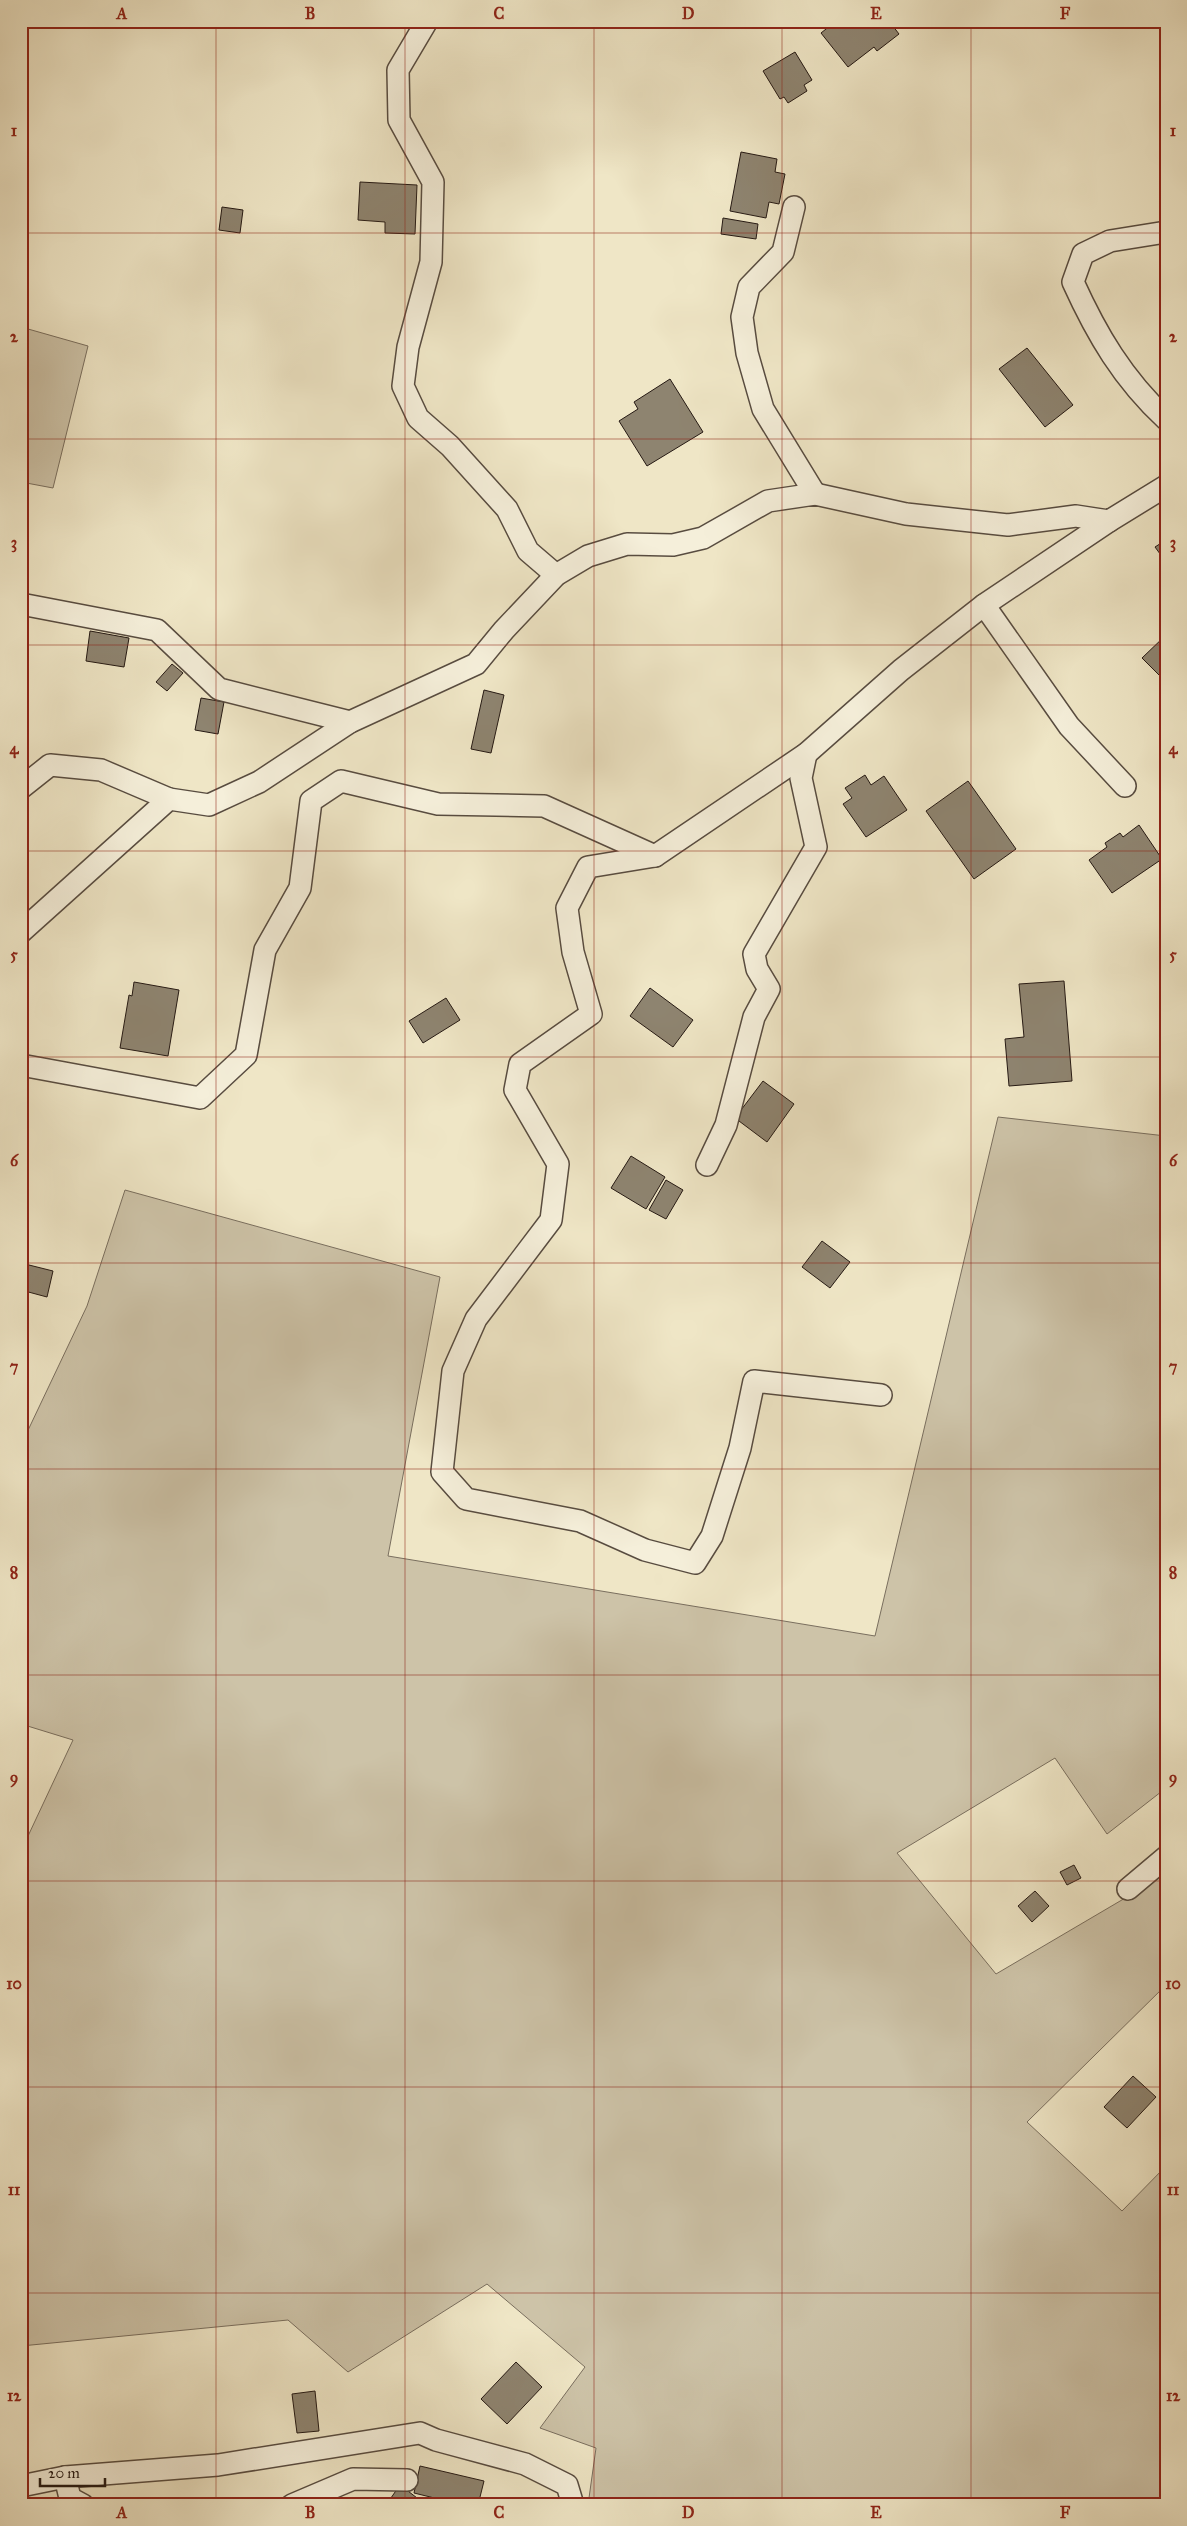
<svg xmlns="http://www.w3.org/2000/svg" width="1187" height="2526" viewBox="0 0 1187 2526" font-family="'IM FELL Great Primer',serif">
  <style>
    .green { fill: #cdc3a8; stroke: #796e5e }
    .building { fill: #8e8470; stroke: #251913 }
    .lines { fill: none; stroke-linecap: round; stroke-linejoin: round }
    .minor-casing { stroke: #584c40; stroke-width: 24 }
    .minor { stroke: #f5efda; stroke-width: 21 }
    .grid { fill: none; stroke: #8f2418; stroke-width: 1; stroke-opacity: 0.55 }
    .neatline { fill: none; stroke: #8f2418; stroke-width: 2 }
    .grid-label { font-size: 16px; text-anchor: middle; font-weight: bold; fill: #8f2418 }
  </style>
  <rect width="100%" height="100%" fill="#efe6c6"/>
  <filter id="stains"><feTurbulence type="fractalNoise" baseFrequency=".004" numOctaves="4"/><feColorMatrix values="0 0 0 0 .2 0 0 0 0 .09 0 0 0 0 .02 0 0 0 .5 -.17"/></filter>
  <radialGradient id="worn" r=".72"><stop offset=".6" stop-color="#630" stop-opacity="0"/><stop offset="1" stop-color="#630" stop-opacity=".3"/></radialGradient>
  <g class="green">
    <path d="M 21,327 L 88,346 L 53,488 L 21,482 Z"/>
    <path d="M 998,1117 L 1166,1136 L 1166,1788 L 1107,1834 L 1055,1758 L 897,1853 L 996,1974 L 1166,1874 L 1166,1985 L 1027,2122 L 1122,2211 L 1166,2166 L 1166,2505 L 588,2505 L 596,2448 L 540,2428 L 585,2367 L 487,2284 L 348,2372 L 288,2320 L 21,2346 L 21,1851 L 73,1740 L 21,1724 L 21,1445 L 87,1306 L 125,1190 L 440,1277 L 388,1556 L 875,1636 Z"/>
  </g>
  <g class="building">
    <path d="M 836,21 L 889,21 L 899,34 L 877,51 L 874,47 L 848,67 L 821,33 Z"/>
    <path d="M 795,52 L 812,80 L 804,85 L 807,91 L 788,103 L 784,97 L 780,99 L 763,71 Z"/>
    <path d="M 741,152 L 777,159 L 775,172 L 785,174 L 779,204 L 769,202 L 766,218 L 730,211 Z"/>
    <path d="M 360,182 L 417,185 L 415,234 L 385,233 L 385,222 L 358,220 Z"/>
    <path d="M 222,207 L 243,210 L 240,233 L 219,230 Z"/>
    <path d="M 723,218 L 758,224 L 756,239 L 721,234 Z"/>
    <path d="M 1027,348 L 1073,405 L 1045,427 L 999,369 Z"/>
    <path d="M 670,379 L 703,432 L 647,466 L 619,421 L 638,409 L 634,402 Z"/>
    <path d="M 1166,540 L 1166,562 L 1155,547 Z"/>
    <path d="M 90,631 L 129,638 L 124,667 L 86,661 Z"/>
    <path d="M 1166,635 L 1166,682 L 1142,658 Z"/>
    <path d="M 172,664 L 183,673 L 167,691 L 156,682 Z"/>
    <path d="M 484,690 L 504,695 L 491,753 L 471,749 Z"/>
    <path d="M 201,698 L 224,702 L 218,734 L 195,730 Z"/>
    <path d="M 865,775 L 871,785 L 884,776 L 907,810 L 866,837 L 843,804 L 852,798 L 845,788 Z"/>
    <path d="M 968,781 L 1016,849 L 974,879 L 926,811 Z"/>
    <path d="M 1139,825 L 1162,859 L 1112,893 L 1089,860 L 1107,847 L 1105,843 L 1120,833 L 1123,837 Z"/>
    <path d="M 1064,981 L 1072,1081 L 1009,1086 L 1005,1039 L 1024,1037 L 1019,984 Z"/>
    <path d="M 134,982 L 179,990 L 168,1056 L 120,1048 L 129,995 L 132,996 Z"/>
    <path d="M 650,988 L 693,1020 L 673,1047 L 630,1016 Z"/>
    <path d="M 446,998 L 460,1020 L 423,1043 L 409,1021 Z"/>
    <path d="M 763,1081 L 794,1104 L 767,1142 L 735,1118 Z"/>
    <path d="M 631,1156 L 665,1177 L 646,1209 L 611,1188 Z"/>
    <path d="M 666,1180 L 683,1190 L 666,1219 L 649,1210 Z"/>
    <path d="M 822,1241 L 850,1262 L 830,1288 L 802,1267 Z"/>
    <path d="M 21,1263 L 53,1271 L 47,1297 L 21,1290 Z"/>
    <path d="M 1074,1865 L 1081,1878 L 1067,1885 L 1060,1872 Z"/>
    <path d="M 1035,1891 L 1049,1906 L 1032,1922 L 1018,1906 Z"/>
    <path d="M 1133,2076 L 1156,2097 L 1127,2128 L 1104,2107 Z"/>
    <path d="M 516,2362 L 542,2387 L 507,2424 L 481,2399 Z"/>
    <path d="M 315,2391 L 319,2431 L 297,2433 L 292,2394 Z"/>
    <path d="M 420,2466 L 484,2481 L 478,2505 L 463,2505 L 414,2493 Z"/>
    <path d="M 400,2485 L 421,2501 L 418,2505 L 386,2505 Z"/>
  </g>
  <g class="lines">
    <defs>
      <g id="minor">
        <path d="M 427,21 L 398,70 L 399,120 L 433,182 L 431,262 L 408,347 L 403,386 L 418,418 L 450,446 L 507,509 L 528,551 L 556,575"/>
        <path d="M 794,207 L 783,252 L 749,287 L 742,317 L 747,353 L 763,409 L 815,494"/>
        <path d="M 1166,232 L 1110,241 L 1083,254 L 1073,282 C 1097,335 1123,379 1166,419"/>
        <path d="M 21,604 L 157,630 L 219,689 L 350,722"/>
        <path d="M 984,605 L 1069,726 L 1125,786"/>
        <path d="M 21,788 L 50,765 L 101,770 L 169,799"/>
        <path d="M 21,932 L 169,799 L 209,805 L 259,782 L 350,722 L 476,664 L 504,630 L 556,575 L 588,556 L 627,544 L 673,545 L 703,538 L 768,501 L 815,494 L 906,514 L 1008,525 L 1076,516 L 1109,521 L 1166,486"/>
        <path d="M 21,1065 L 200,1098 L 246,1055 L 265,950 L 300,888 L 311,801 L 341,781 L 438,804 L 544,806 L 655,856"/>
        <path d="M 707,1165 L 726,1125 L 754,1017 L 769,989 L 757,969 L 754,954 L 816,847 L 801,778 L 806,754"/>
        <path d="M 881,1395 L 754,1381 L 740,1448 L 712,1536 L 695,1563 L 645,1550 L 580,1521 L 466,1499 L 442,1472 L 453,1371 L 476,1319 L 551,1220 L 558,1164 L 515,1090 L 520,1064 L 591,1014 L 573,952 L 567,908 L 588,867 L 655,856 L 806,754 L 901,670 L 984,605 L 1109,521"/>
        <path d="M 1128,1889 L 1166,1857"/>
        <path d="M 65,2477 L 70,2498 L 83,2505"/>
        <path d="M 21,2486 L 65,2477 L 218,2465 L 420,2433 L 436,2440 L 525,2464 L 567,2485 L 573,2505"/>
        <path d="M 292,2505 L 353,2479 L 407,2480"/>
      </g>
    </defs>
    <use href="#minor" class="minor-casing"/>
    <use href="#minor" class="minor"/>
  </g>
  <path class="grid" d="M 216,21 L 216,2505M 405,21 L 405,2505M 594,21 L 594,2505M 782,21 L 782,2505M 971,21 L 971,2505M 21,233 L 1166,233M 21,439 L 1166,439M 21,645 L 1166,645M 21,851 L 1166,851M 21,1057 L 1166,1057M 21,1263 L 1166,1263M 21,1469 L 1166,1469M 21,1675 L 1166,1675M 21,1881 L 1166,1881M 21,2087 L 1166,2087M 21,2293 L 1166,2293"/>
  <rect width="1187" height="2526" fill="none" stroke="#efe6c6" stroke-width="55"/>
  <path d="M40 2478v8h65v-8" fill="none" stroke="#251913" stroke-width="2.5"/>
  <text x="48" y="2478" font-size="15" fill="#251913" stroke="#f5efda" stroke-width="4" paint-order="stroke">20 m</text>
  <rect x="28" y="28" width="1132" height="2470" class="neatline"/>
  <g class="grid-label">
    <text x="122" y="19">A</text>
    <text x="310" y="19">B</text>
    <text x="499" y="19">C</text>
    <text x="688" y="19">D</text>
    <text x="876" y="19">E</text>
    <text x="1065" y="19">F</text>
    <text x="14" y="136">1</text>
    <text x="1173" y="136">1</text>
    <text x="14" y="342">2</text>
    <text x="1173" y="342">2</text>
    <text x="14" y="548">3</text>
    <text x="1173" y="548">3</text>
    <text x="14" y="754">4</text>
    <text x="1173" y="754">4</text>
    <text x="14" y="960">5</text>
    <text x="1173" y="960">5</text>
    <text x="14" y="1166">6</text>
    <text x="1173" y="1166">6</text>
    <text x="14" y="1372">7</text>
    <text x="1173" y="1372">7</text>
    <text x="14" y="1578">8</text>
    <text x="1173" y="1578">8</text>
    <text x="14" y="1783">9</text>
    <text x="1173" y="1783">9</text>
    <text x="14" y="1989">10</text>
    <text x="1173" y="1989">10</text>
    <text x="14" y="2195">11</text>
    <text x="1173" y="2195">11</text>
    <text x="14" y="2401">12</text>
    <text x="1173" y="2401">12</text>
    <text x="122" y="2518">A</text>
    <text x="310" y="2518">B</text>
    <text x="499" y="2518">C</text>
    <text x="688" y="2518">D</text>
    <text x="876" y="2518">E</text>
    <text x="1065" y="2518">F</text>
  </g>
  <rect width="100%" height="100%" filter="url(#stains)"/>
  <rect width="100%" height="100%" fill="url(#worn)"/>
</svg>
